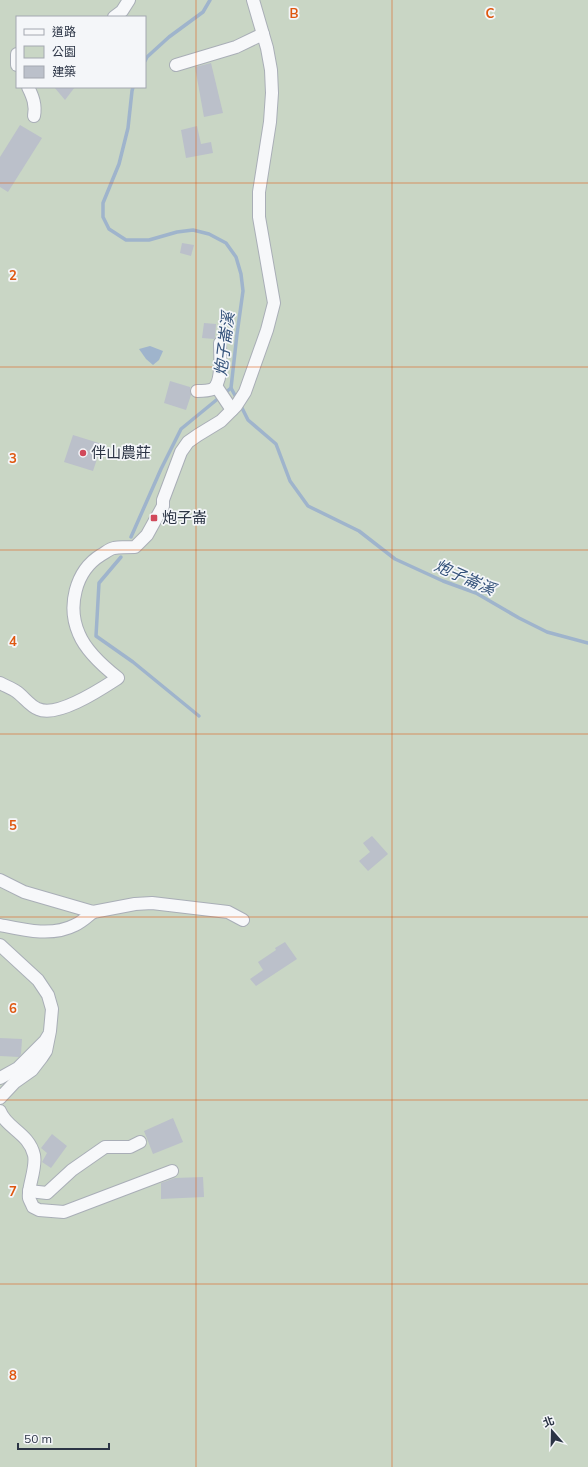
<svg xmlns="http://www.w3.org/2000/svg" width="588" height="1467" viewBox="0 0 588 1467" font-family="Mulish,'Noto Sans TC',sans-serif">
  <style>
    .green { fill: #c9d6c5; fill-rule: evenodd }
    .water { fill: #9fb4cc }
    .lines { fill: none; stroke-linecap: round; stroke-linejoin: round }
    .stream { stroke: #9fb4cc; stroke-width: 3.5 }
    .building { fill: #bbc0ca }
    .minor-casing { stroke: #a9aeb7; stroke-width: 14 }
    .minor { stroke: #f7f8fa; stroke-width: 12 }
    .grid { fill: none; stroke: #df570f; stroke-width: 1; stroke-opacity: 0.55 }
    .poi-dot { fill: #d1495b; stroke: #f4f6f9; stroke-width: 1.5 }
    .labels { text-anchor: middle; stroke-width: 3.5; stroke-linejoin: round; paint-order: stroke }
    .poi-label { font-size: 15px; fill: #2b3445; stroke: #f4f6f9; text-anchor: start }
    .water-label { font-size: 16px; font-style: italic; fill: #34527a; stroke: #f4f6f9 }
    .grid-label { font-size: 13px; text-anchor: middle; font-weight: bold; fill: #df570f; stroke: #f4f6f9; stroke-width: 3.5; stroke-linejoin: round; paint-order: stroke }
  </style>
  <rect width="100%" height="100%" fill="#e4e7ec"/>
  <path class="green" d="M 0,0 L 588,0 L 588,1467 L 0,1467 ZM 17,17 L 145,17 L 145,87 L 17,87 Z"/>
  <path class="water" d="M 150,346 L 163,351 L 159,360 L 153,365 L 146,359 L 139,349 Z"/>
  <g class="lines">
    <g class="stream">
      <path d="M 145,61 L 147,57 L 169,37 L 203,12 L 210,0"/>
      <path d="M 133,87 L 132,91 L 128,128 L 119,164 L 103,203 L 103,217 L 109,229 L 126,240 L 149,240 L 177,232 L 193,230 L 209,234 L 226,243 L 236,257 L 241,274 L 243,291 L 237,334 L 231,388 L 237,399"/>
      <path d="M 240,404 L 248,420 L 276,444 L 290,481 L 308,506 L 359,531 L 395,559 L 443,581 L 476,593 L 519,618 L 547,632 L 588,643"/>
      <path d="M 131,537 L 161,469 L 181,429 L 231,388"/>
      <path d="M 121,557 L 99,583 L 96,636 L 133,662 L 199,716"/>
    </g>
  </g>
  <g class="building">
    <path d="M 211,63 L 223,113 L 204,117 L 195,67 Z"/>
    <path d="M 54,87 L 75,87 L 65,100 Z"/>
    <path d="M 20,125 L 42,138 L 8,192 L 0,187 L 0,157 Z"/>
    <path d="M 197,126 L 201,144 L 211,142 L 213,153 L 186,158 L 181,130 Z"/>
    <path d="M 182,243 L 194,245 L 191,256 L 180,253 Z"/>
    <path d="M 204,323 L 216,324 L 215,338 L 214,339 L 202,338 Z"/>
    <path d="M 170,381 L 190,387 L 190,391 L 191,395 L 186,410 L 164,403 Z"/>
    <path d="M 73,435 L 102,444 L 93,471 L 64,462 Z"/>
    <path d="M 372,836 L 388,854 L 368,871 L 359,861 L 370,852 L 363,843 Z"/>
    <path d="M 285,942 L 297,959 L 256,986 L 250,979 L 263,970 L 258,962 L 276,950 L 275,948 Z"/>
    <path d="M 0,1038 L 22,1039 L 21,1054 L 19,1057 L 0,1056 Z"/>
    <path d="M 173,1118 L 183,1142 L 153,1154 L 144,1131 Z"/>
    <path d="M 52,1134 L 67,1146 L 51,1168 L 42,1162 L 47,1153 L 41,1148 Z"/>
    <path d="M 203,1177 L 204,1197 L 161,1199 L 161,1183 L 175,1178 Z"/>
  </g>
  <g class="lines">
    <defs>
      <g id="minor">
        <path d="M 114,17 L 122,11 L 129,0"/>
        <path d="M 17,54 L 17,65"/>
        <path d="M 176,65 L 236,47 L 263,34"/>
        <path d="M 28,87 C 33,97 36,105 34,116"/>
        <path d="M 216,386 L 232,410"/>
        <path d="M 197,391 C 202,391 208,391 213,389 C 223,382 220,354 220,343"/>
        <path d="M 0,683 C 5,686 12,688 17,692 C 24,697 30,706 38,709 C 58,718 101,689 118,678 C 104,667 86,651 79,634 C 67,607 75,571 101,555 C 105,553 109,549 114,548 C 121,547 128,547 135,547 L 147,535 L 163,506 L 163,500 L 181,452 L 188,442 L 198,435 L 221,421 L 236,406 L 245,392 L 267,330 L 274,303 L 259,217 L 259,192 L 270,122 L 272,93 L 271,70 L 267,48 L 253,0"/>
        <path d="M 0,880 L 24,892 L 93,912 L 135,904 L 152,903 L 228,912 L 243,920"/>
        <path d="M 0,925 C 24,930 52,937 75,925 C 82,922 87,917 93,912"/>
        <path d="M 0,945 L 38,980 L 48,995 L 52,1009 L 50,1031 L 46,1051 L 42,1057 L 32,1070 L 15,1082 L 0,1098"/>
        <path d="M 0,1078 L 18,1068 L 45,1041 L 48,1036"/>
        <path d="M 0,1111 C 6,1128 29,1133 34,1155 C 37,1168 27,1188 29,1198 C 30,1201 32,1204 33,1207 L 39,1210 L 64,1212 L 172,1171"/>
        <path d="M 29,1191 L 47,1193 L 72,1170 L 105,1147 L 130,1147 L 140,1142"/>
      </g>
    </defs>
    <use href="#minor" class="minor-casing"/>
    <use href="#minor" class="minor"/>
  </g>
  <path class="grid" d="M 196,0 L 196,1467M 392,0 L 392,1467M 0,183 L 588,183M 0,367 L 588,367M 0,550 L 588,550M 0,734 L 588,734M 0,917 L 588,917M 0,1100 L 588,1100M 0,1284 L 588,1284"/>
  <g class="poi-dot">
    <circle cx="83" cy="453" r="4"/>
    <rect x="150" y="514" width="8" height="8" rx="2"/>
  </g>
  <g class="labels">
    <g class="poi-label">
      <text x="91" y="458">伴山農莊</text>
      <text x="162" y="523">炮子崙</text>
    </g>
    <g class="water-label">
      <text transform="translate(224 344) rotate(-83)" y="6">炮子崙溪</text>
      <text transform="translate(465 577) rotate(24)" y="6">炮子崙溪</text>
    </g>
  </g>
  <g class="grid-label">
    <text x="294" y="18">B</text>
    <text x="490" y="18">C</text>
    <text x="13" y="280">2</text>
    <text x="13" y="463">3</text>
    <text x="13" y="646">4</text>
    <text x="13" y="830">5</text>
    <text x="13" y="1013">6</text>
    <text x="13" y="1196">7</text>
    <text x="13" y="1380">8</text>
  </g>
  <rect x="16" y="16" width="130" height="72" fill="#f4f6f9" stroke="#a4a8b1"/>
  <rect x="24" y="29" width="20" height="6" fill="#f7f8fa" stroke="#a4a8b1"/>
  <text x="52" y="36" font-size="12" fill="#2b3445">道路</text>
  <rect x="24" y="46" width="20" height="12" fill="#c9d6c5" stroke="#a4a8b1"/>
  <text x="52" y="56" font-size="12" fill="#2b3445">公園</text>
  <rect x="24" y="66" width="20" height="12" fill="#bbc0ca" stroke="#a4a8b1"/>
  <text x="52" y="76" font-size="12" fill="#2b3445">建築</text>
  <g transform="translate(552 1431) rotate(340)" stroke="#f4f6f9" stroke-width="3" paint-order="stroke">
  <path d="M0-3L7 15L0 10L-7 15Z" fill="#2b3445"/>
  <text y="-6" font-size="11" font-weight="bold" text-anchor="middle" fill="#2b3445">北</text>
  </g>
  <path d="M18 1443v6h91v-6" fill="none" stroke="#2b3445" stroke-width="2"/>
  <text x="24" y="1443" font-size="12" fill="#2b3445" stroke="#f4f6f9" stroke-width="3" paint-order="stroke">50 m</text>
</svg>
